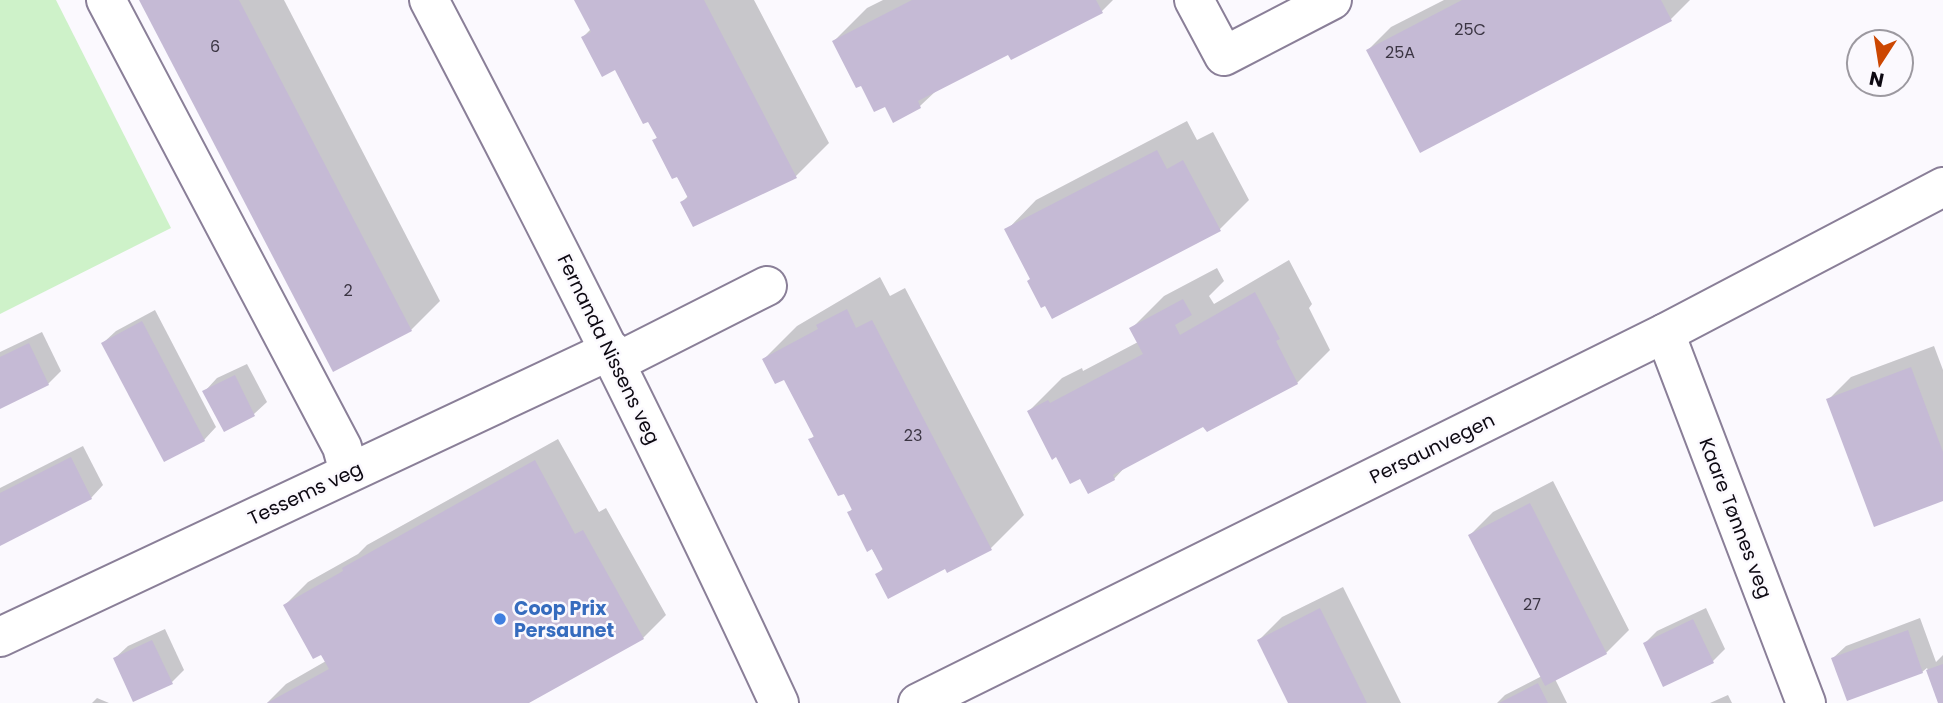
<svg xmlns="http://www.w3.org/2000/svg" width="1943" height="703" viewBox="0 0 1943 703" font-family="Poppins,sans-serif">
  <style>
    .green { fill: #cef2c9 }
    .shadow { fill: #0003 }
    .building { fill: #c5bad5 }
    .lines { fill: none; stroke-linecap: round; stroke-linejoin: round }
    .minor-casing { stroke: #8a7f98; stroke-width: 42 }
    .minor { stroke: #fff; stroke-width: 38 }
    .shop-dot { fill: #3f7fe0; stroke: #fbf9fe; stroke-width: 2.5 }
    .labels { text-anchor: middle; stroke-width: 5; stroke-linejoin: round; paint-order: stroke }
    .number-label { font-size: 16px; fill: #3b3543 }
    .street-label { font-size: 19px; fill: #0d0912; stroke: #fbf9fe }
    .shop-label { font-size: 19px; font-weight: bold; fill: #366cbe; stroke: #fbf9fe; text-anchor: start }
  </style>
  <rect width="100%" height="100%" fill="#fbf9fe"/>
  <path class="green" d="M 0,0 L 56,0 L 171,228 L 0,314 Z"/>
  <g class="shadow">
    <path d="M 141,0 L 284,0 L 440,301 L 411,330 Z"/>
    <path d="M 576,0 L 754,0 L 829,143 L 796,176 L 694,225 L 682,202 L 689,195 L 654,141 L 658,136 L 615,68 L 583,37 L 591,29 Z"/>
    <path d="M 883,0 L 1113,0 L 1102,11 L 1009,52 L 937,90 L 920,106 L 886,104 L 834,41 L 867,8 Z"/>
    <path d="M 1444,0 L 1690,0 L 1671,19 L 1368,50 L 1391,27 Z"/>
    <path d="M 1187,121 L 1197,140 L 1213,132 L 1249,200 L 1220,229 L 1032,279 L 1007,230 L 1036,200 Z"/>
    <path d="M 1289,260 L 1312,304 L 1309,308 L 1330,350 L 1297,383 L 1204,425 L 1128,464 L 1114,479 L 1081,477 L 1057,454 L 1029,411 L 1062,378 L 1082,368 L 1083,371 L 1138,342 L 1131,329 L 1164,296 L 1217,268 L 1224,281 L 1209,296 L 1214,304 Z"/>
    <path d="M 880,277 L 890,296 L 905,288 L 1024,515 L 991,548 L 946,567 L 877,574 L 884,568 L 849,513 L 853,508 L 810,440 L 815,435 L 785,378 L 764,359 L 797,326 Z"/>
    <path d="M 155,310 L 216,427 L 204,440 L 103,343 L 116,331 Z"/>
    <path d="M 42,332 L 61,371 L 48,384 L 0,407 L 0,352 Z"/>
    <path d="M 1934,346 L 1943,370 L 1943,500 L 1828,400 L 1851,377 Z"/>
    <path d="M 247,364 L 267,402 L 254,414 L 224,429 L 205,391 L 217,378 Z"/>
    <path d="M 558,439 L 599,512 L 606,508 L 666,615 L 643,638 L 526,703 L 267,703 L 286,684 L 326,661 L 285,605 L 308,582 L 358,554 L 367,545 Z"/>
    <path d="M 83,446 L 103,485 L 91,498 L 0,544 L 0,488 Z"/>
    <path d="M 1553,481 L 1629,630 L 1606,653 L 1555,679 L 1567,703 L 1497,703 L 1505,695 L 1542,676 L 1470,535 L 1493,512 Z"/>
    <path d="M 1343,587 L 1401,703 L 1290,703 L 1259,640 L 1282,617 Z"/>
    <path d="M 1706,608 L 1725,649 L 1713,661 L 1645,643 L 1657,631 Z"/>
    <path d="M 1920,618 L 1936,662 L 1943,655 L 1943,703 L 1927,668 L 1922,672 L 1833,658 L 1846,646 Z"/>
    <path d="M 165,629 L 184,670 L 172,682 L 115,658 L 128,646 Z"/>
    <path d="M 1728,695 L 1732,703 L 1710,703 Z"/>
    <path d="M 97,698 L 109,703 L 92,703 Z"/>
  </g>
  <g class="building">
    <path d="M 139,0 L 239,0 L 412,331 L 333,372 Z"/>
    <path d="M 574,0 L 704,0 L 797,178 L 693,227 L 680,202 L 688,198 L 677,177 L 672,179 L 652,140 L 657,138 L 648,122 L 643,124 L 615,70 L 602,77 L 581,37 L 591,32 Z"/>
    <path d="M 912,0 L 1096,0 L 1103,13 L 1011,60 L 1008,55 L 918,101 L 921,108 L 893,123 L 885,107 L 874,112 L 861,86 L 856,88 L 832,41 Z"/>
    <path d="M 1462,0 L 1661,0 L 1672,21 L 1420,153 L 1366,50 Z"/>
    <path d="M 1157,150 L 1167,169 L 1183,160 L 1221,231 L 1052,319 L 1045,306 L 1041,308 L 1027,281 L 1030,279 L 1004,229 Z"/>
    <path d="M 1255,292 L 1280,339 L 1276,341 L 1298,384 L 1207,432 L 1203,427 L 1113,475 L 1115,480 L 1088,494 L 1080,479 L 1070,484 L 1056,457 L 1052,460 L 1027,411 L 1048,400 L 1050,403 L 1143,354 L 1129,328 L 1183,299 L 1192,315 L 1175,325 L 1180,335 Z"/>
    <path d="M 847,309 L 856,328 L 872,320 L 992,550 L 947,573 L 945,569 L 888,599 L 875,574 L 883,570 L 872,549 L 867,552 L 847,512 L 852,510 L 844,494 L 838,496 L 808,439 L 814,437 L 784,380 L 775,384 L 762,359 L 818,329 L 816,325 Z"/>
    <path d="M 142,321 L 205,441 L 164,462 L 101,343 Z"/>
    <path d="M 29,343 L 49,385 L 0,409 L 0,357 Z"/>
    <path d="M 1911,367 L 1943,452 L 1943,501 L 1874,527 L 1826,399 Z"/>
    <path d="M 235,375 L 255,416 L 224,432 L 202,391 Z"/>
    <path d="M 71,457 L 92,499 L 0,546 L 0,493 Z"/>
    <path d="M 535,460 L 575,534 L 583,530 L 644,639 L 529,703 L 267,703 L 329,669 L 321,655 L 313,659 L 283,605 L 343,571 L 342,568 Z"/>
    <path d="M 1530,503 L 1607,654 L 1545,686 L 1468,535 Z"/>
    <path d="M 1320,608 L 1367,703 L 1288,703 L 1257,640 Z"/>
    <path d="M 1693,619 L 1714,663 L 1663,687 L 1643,643 Z"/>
    <path d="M 1908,630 L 1923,673 L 1847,701 L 1831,658 Z"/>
    <path d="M 152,640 L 173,684 L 133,702 L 113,658 Z"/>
    <path d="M 1943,664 L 1943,703 L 1938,703 L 1926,670 Z"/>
    <path d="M 1538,683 L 1548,703 L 1499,703 Z"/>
  </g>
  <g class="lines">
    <defs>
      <g id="minor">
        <path d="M 106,0 L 342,447 L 349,472"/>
        <path d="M 429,0 C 551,232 669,465 779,703"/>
        <path d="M 1194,0 L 1224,56 L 1332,0"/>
        <path d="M 1665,333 L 1806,703"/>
        <path d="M 617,362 L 767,286"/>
        <path d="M 0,637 L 611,350"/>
        <path d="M 918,703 L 1665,333 L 1943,187"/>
      </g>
    </defs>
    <use href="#minor" class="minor-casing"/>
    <use href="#minor" class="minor"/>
  </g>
  <circle class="shop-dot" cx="500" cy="619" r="7"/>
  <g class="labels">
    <g class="number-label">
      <text x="1470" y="35">25C</text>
      <text x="215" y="52">6</text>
      <text x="1400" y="58">25A</text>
      <text x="348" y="296">2</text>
      <text x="913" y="441">23</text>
      <text x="1532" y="610">27</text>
    </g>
    <g class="street-label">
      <text transform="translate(609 349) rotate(64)" y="7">Fernanda Nissens veg</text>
      <text transform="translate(1432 448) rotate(-26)" y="7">Persaunvegen</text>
      <text transform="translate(305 493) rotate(-25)" y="7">Tessems veg</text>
      <text transform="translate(1736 518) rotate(69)" y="7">Kaare Tønnes veg</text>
    </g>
    <g class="shop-label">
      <text x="514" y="615">Coop Prix<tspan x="514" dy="22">Persaunet</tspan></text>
    </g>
  </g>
  <g transform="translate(1880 63) rotate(192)"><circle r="33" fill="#fbf9fe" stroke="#9c99a0" stroke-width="2"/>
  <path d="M0-5L12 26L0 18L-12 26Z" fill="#cc4702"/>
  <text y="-10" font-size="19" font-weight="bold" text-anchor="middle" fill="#0d0912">N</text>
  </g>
</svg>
